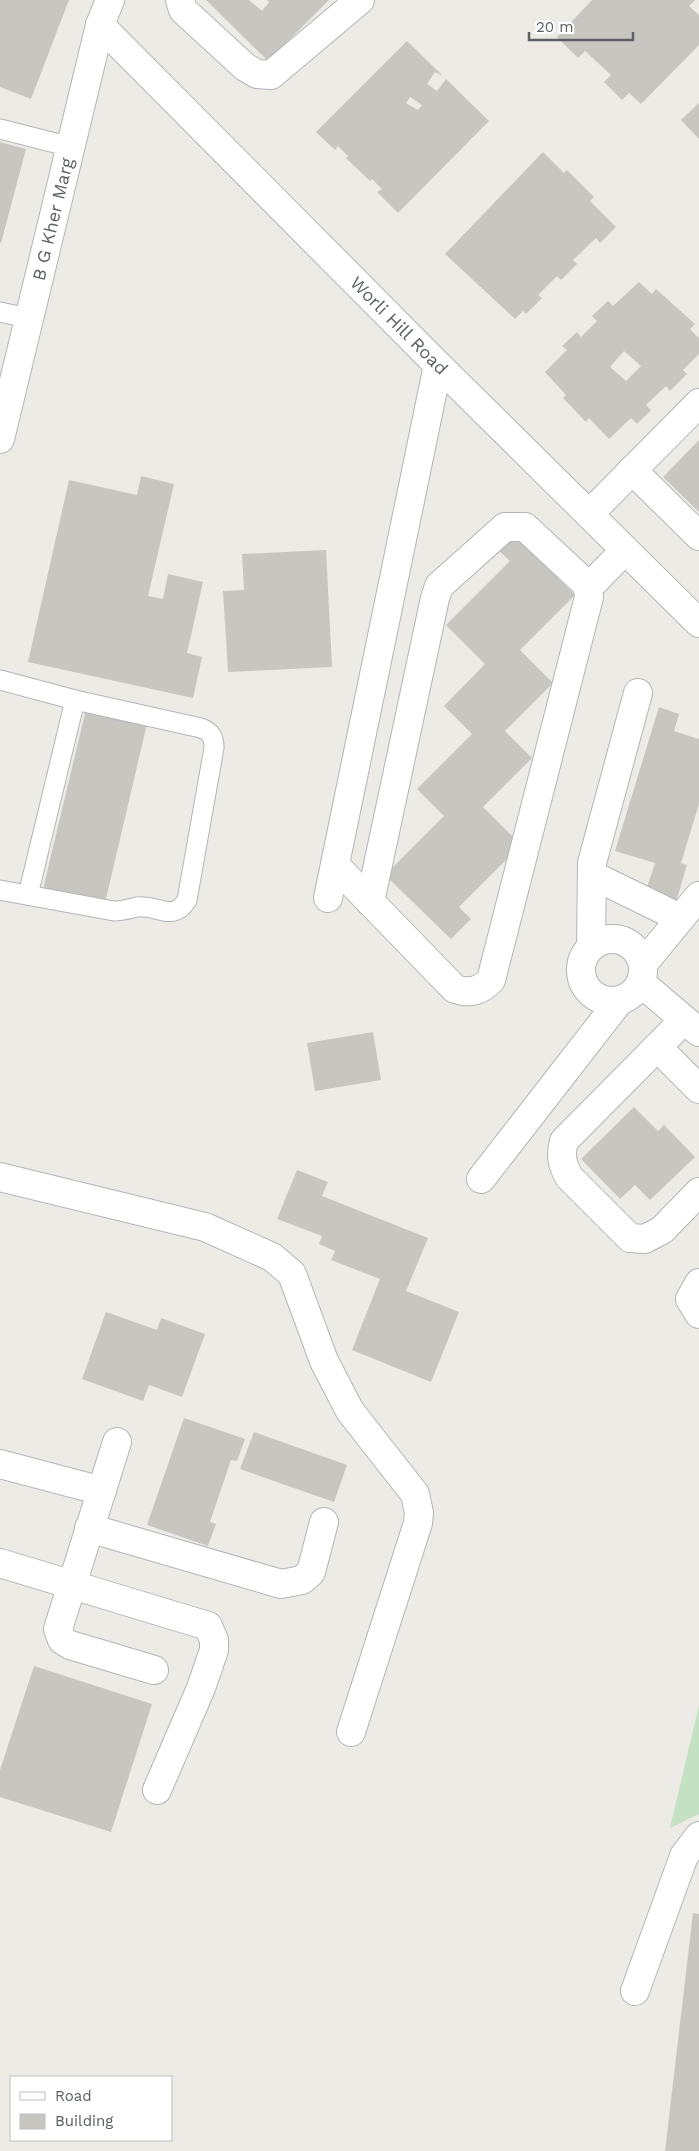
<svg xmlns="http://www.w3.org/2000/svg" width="699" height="2151" viewBox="0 0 699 2151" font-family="'Work Sans',sans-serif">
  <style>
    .green { fill: #c5e1c4 }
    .building { fill: #c8c6c1; fill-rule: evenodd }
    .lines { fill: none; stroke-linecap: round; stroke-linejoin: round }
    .service-casing { stroke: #b2b5b8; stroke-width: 21 }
    .minor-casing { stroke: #b2b5b8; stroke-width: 30 }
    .service { stroke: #fff; stroke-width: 19 }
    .minor { stroke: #fff; stroke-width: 28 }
    .labels { text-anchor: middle; stroke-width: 4; stroke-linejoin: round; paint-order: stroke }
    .street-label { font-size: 18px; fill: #5c6063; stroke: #fff }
  </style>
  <rect width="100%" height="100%" fill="#edebe5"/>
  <path class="green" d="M 699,1705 L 699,1814 L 670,1828 Z"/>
  <g class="building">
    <path d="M 0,0 L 69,0 L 31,99 L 0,87 Z"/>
    <path d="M 206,0 L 249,0 L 262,11 L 269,2 L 267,0 L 329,0 L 268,61 Z"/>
    <path d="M 592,0 L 695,0 L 689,6 L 699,15 L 699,45 L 641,104 L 629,93 L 622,100 L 604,82 L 611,75 L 585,51 L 578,58 L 557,37 Z"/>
    <path d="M 407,41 L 443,76 L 435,72 L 427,84 L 437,91 L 446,79 L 489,121 L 398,213 L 377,192 L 382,189 L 372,179 L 370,181 L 346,158 L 348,156 L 338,146 L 335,150 L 316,132 ZM 410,97 L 422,105 L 418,110 L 406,103 Z"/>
    <path d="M 699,103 L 699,139 L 681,120 Z"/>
    <path d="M 0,142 L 26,149 L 1,243 L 0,242 Z"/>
    <path d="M 543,152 L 564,173 L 567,170 L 594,197 L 590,201 L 616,227 L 600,243 L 596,238 L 573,260 L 577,264 L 561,280 L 557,276 L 538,295 L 542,298 L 526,314 L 523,311 L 515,319 L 445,254 Z"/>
    <path d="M 639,282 L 652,294 L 656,289 L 695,324 L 690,329 L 699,338 L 699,354 L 683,370 L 687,374 L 670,391 L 666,386 L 646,405 L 651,410 L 637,424 L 631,418 L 609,439 L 589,418 L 586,422 L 563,398 L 566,395 L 545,372 L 567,350 L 562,346 L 577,332 L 581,337 L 597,321 L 592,316 L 608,301 L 613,306 ZM 624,351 L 641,366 L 626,381 L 610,367 Z"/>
    <path d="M 699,440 L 699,512 L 663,477 Z"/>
    <path d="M 141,476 L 174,484 L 148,596 L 163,599 L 168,574 L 203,582 L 187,653 L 202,657 L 193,698 L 28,662 L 69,480 L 137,495 Z"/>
    <path d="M 514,534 L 575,595 L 520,650 L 553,683 L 505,731 L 532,758 L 483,807 L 521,845 L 459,907 L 471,919 L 451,939 L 385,875 L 444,816 L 417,789 L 472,734 L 444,706 L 485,664 L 446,625 L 510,561 L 498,550 Z"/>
    <path d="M 326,550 L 332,667 L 228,672 L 223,591 L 244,590 L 242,554 Z"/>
    <path d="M 659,707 L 679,714 L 674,731 L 699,739 L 699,804 L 681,863 L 687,865 L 676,902 L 645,893 L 655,863 L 615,851 Z"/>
    <path d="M 86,709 L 147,724 L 105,903 L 43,889 Z"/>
    <path d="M 373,1032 L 381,1080 L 315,1091 L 307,1043 Z"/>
    <path d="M 634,1107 L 658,1131 L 664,1125 L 695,1157 L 650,1200 L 635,1185 L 620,1199 L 581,1159 Z"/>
    <path d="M 297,1170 L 328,1182 L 322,1196 L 428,1238 L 406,1291 L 459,1312 L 431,1382 L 352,1350 L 380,1279 L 331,1260 L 335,1251 L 319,1244 L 322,1236 L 277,1219 Z"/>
    <path d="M 106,1312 L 157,1330 L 161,1318 L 205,1334 L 182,1397 L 149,1385 L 143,1401 L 82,1379 Z"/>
    <path d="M 184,1418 L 245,1439 L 237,1461 L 231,1460 L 210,1522 L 216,1524 L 208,1546 L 147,1525 Z"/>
    <path d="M 254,1432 L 347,1465 L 334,1502 L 240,1469 Z"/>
    <path d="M 34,1666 L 152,1704 L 111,1832 L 0,1797 L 0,1770 Z"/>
    <path d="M 693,1913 L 699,1914 L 699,2151 L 665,2151 Z"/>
  </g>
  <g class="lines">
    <defs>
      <g id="service">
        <path d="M 0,129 L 71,147"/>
        <path d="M 0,312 L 28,318"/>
        <path d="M 0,680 L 75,700 L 201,728 C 211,732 214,737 214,748 L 187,900 C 173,923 156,904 137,907 C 129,909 122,911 114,911 L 0,890"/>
        <path d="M 28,895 L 75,700"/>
      </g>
      <g id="minor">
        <path d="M 180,0 L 183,10 L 245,67 L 257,74 L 271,75 L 360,0"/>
        <path id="s1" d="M 100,25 L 438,365 L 699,623"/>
        <path id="s2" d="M 0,439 L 100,25 L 110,0"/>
        <path d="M 632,470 L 699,536"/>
        <path d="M 589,514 L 699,403"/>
        <path d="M 588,588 L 625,550"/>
        <path d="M 335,865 C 375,907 415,948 455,989 C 470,994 480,991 491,980 L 589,597 L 588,588 L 584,582 L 525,527 L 505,527 L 439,586 L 435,598 L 370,902"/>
        <path d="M 592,875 L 680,918"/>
        <path d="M 328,898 L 438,365"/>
        <circle cx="612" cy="970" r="31"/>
        <path d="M 591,946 L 592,863 L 638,693"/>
        <path d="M 643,964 L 699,896"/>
        <path d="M 641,983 L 699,1032"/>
        <path d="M 684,1020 L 564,1141 C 560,1156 562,1164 569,1177 L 630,1238 L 645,1239 L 662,1230 L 699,1192"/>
        <path d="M 657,1047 L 699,1089"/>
        <path d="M 0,1177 L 205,1227 L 272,1257 L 292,1274 L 324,1361 L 350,1411 L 415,1494 L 419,1513 L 418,1523 L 351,1732"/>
        <path d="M 481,1179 L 620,1000"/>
        <path d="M 699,1283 L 690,1299 L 699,1314"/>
        <path d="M 117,1442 L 58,1629 L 62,1640 L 70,1645 L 154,1670"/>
        <path d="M 0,1464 L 102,1491"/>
        <path d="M 89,1528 L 281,1584 L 302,1580 L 311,1572 L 324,1522"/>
        <path d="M 0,1563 L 208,1626 L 214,1640 L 214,1650 L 201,1688 L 157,1790"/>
        <path d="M 635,1991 L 684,1856 L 699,1836"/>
      </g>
    </defs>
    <use href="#service" class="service-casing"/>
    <use href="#minor" class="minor-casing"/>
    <use href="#service" class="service"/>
    <use href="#minor" class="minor"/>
  </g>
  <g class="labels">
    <g class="street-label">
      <text dy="6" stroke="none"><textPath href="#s2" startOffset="226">B G Kher Marg</textPath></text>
      <text dy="6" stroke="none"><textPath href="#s1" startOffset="424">Worli Hill Road</textPath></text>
    </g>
  </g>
  <rect x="10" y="2076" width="162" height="65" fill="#ffffff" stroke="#bebfc1"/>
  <rect x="20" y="2092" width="25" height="8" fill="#ffffff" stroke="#bebfc1"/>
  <text x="55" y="2101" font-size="15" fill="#5c6063">Road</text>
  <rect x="20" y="2114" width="25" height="15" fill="#c8c6c1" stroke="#bebfc1"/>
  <text x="55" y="2126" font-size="15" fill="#5c6063">Building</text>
  <path d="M529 32v8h104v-8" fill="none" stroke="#5c6063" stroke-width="2.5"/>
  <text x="536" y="32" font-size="15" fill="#5c6063" stroke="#ffffff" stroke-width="4" paint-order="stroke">20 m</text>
</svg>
